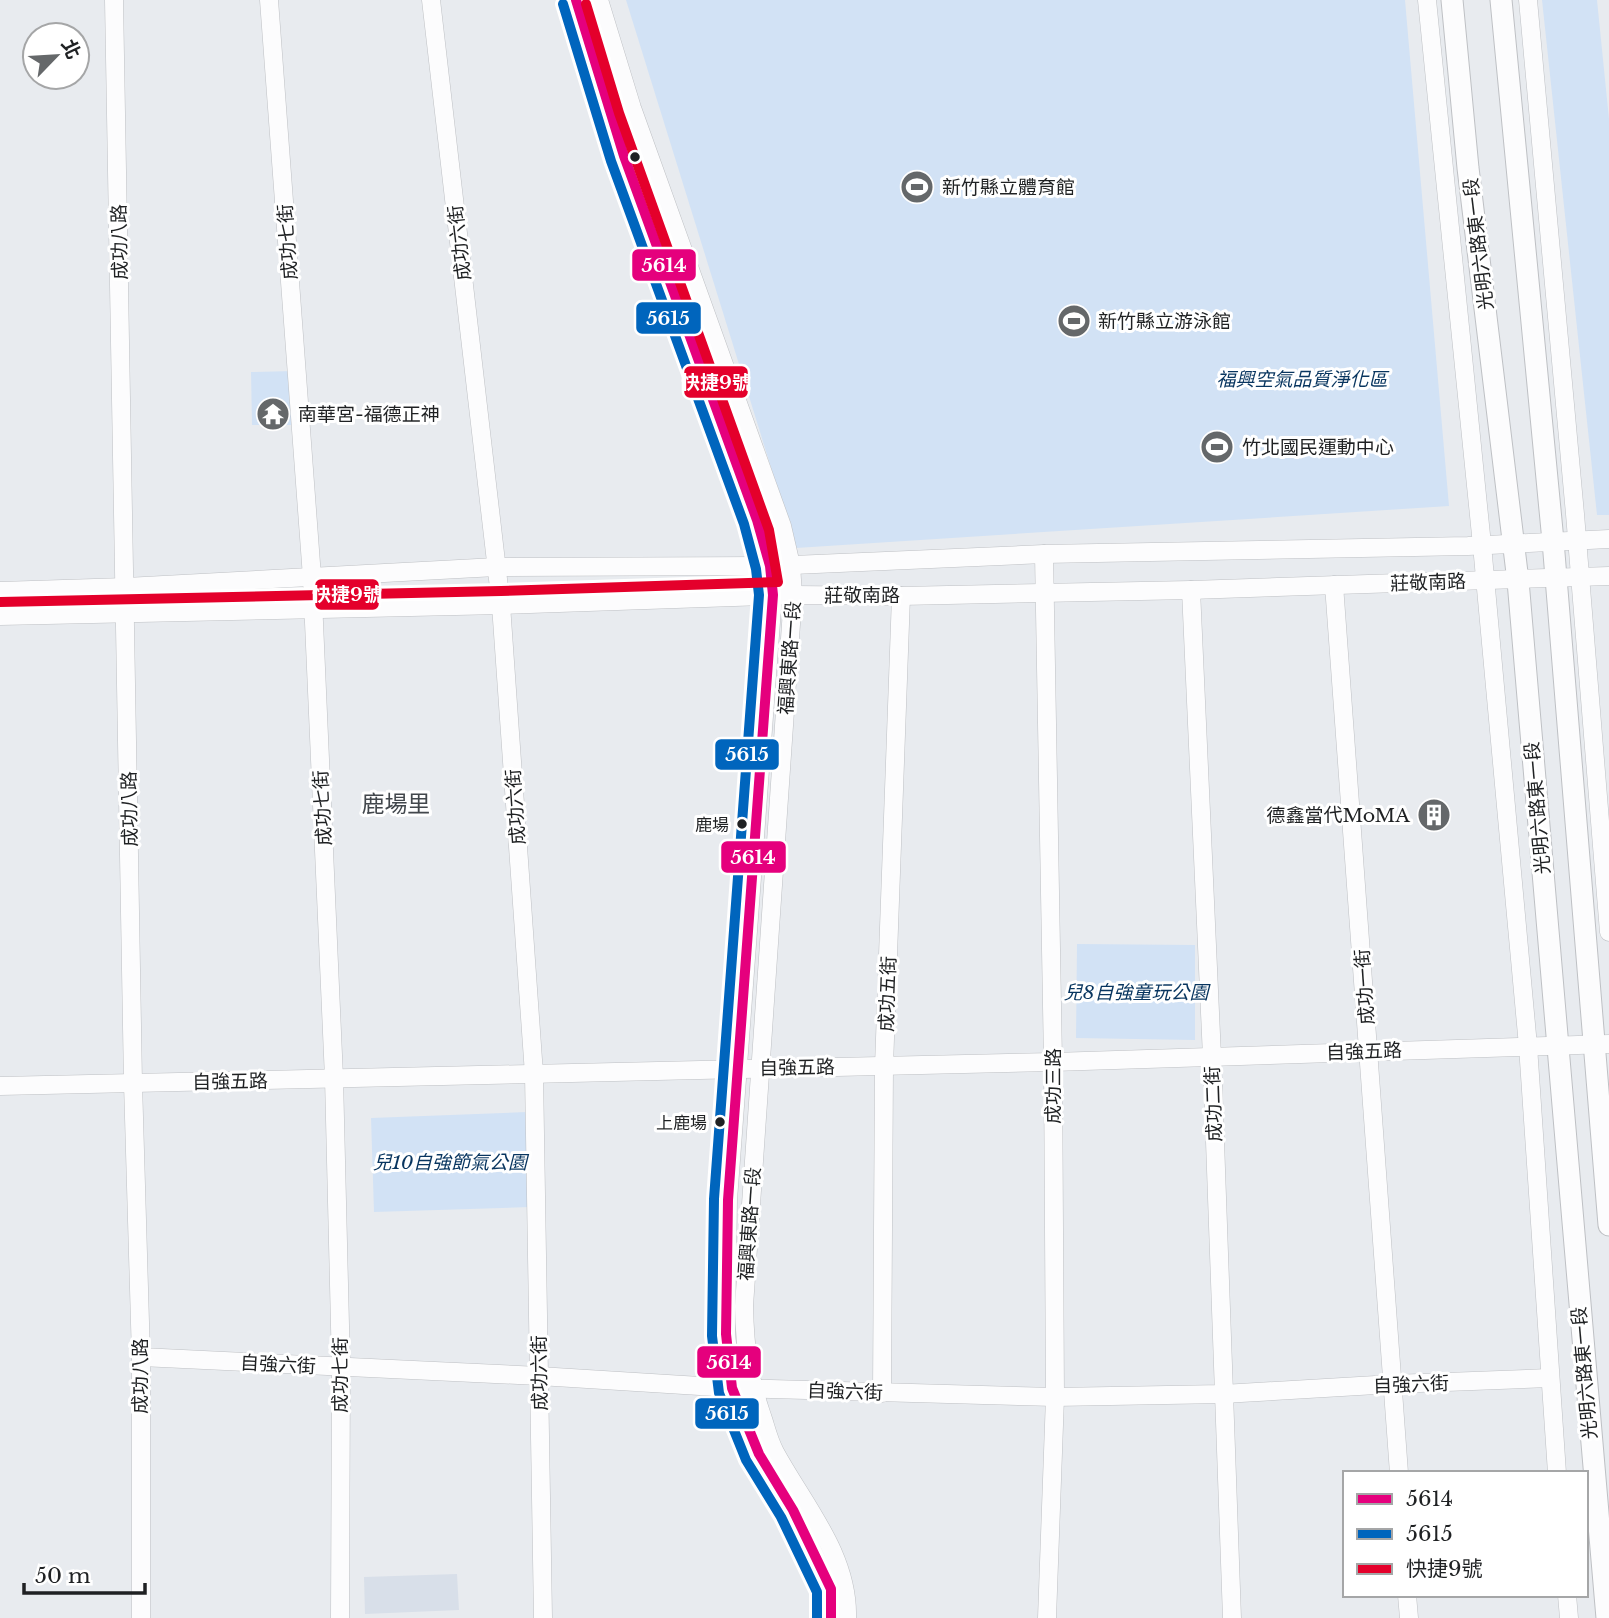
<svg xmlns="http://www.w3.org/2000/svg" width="1609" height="1618" viewBox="0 0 1609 1618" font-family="'Libre Baskerville','Noto Sans TC',serif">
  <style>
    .built { fill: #d8dfe9 }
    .green { fill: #d2e2f5 }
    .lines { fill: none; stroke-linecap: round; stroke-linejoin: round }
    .minor-casing { stroke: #bec0c4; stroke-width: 19 }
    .major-casing { stroke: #bec0c4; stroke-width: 23 }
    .minor { stroke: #fcfcfd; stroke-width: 18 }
    .major { stroke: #fcfcfd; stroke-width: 21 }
    .bus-1-casing { stroke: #fff; stroke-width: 16 }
    .bus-2-casing { stroke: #fff; stroke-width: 16 }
    .bus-3-casing { stroke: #fff; stroke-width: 16 }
    .bus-1 { stroke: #e5007d; stroke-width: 10 }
    .bus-2 { stroke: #0065bd; stroke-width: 10 }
    .bus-3 { stroke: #e4002b; stroke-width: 10 }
    .bus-dot { fill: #1f2123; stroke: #fff; stroke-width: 2.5 }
    .labels { text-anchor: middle; stroke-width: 6; stroke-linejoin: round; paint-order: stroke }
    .bus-label { font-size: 17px; fill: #1f2123; stroke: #fff; text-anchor: end }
    .poi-label { font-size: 19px; fill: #1f2123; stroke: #fff; text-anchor: start }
    .street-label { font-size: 19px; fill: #1f2123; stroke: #fff }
    .park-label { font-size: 19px; font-style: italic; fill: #08355f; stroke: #fff }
    .quarter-label { font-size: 23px; fill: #42474c; stroke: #fff }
    .line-badge { stroke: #fff; stroke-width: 2.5 }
    .badge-label { font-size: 19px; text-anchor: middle; font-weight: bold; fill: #fff }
  </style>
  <rect width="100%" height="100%" fill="#e8ebef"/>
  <path class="built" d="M 457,1574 L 459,1610 L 365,1614 L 364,1577 Z"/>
  <g class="green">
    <path d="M 626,0 L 1405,0 L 1449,506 L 796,548 Z"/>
    <path d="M 1542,0 L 1597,0 L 1609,119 L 1609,515 L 1597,515 Z"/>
    <path d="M 294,371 L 295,425 L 252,425 L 251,372 Z"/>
    <path d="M 1077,944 L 1195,945 L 1195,1040 L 1076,1038 Z"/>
    <path d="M 527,1112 L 530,1207 L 374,1212 L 371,1118 Z"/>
  </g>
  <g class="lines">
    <defs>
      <g id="minor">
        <path d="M 114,0 L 133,1083 L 141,1357 L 141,1618"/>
        <path d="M 269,0 L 312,577 L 334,1078 L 341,1367 L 340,1618"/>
        <path d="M 431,0 L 501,605 L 534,1074 L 543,1618"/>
        <path d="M 576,0 L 624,156 L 757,520 L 770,566 L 773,595 L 728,1200 L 726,1334 L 732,1388 L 759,1454 L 793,1510 L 831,1589 L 831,1618"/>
        <path d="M 599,0 L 632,108 L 782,526 L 791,565 L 793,595 L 744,1306 C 745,1351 749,1379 764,1422 C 767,1432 770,1443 775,1452 C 803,1504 849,1555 847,1618"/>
        <path d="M 1427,0 L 1482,545 L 1528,1046 L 1557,1473"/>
        <path d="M 1528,0 L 1575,514 L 1609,932"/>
        <path d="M 1044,554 L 1053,1062 L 1055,1397 L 1047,1618"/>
        <path d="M 1334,585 L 1399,1473"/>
        <path d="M 1191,590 L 1212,1057 L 1232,1618"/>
        <path d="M 0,591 L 126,587 L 496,567 L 770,566 L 1044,554 L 1468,546 L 1609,539"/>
        <path d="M 0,616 L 501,605 L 793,595 L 901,596 L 1191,590 L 1609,576"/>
        <path d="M 0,1086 L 1053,1062 L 1609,1044"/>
        <path d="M 141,1357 L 539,1376 L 732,1388 L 1055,1397 L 1223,1394 L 1393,1384 L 1549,1378"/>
        <path d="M 882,1393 L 884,1066 L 901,596"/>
        <path d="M 1407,1595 L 1409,1618"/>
        <path d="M 1567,1595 L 1569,1618"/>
      </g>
      <g id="major">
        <path d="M 1452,0 L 1468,168 L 1518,581 L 1607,1618"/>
        <path d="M 1501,0 L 1553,541 L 1609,1225"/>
      </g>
    </defs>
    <use href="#minor" class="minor-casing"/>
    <use href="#major" class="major-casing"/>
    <use href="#minor" class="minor"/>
    <use href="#major" class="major"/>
    <defs>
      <path id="bus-1" d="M 576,0 L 624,156 L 757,520 L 770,566 L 773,595 L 728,1200 L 726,1334 L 732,1388 L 759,1454 L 793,1510 L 831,1589 L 831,1618"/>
      <path id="bus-2" d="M 563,4 L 611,161 L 744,524 L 756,569 L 759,595 L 714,1199 L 712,1336 L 719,1393 L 746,1460 L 781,1517 L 817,1592 L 817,1618"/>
      <path id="bus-3" d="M 0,602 L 501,591 L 778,582 L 769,530 L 619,113 L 586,4"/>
    </defs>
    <use href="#bus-1" class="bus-1-casing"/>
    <use href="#bus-2" class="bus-2-casing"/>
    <use href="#bus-3" class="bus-3-casing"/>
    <use href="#bus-1" class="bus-1"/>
    <use href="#bus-2" class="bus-2"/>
    <use href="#bus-3" class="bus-3"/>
  </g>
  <defs>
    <symbol id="stadium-disc" viewBox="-11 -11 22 22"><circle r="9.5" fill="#65686a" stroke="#fff"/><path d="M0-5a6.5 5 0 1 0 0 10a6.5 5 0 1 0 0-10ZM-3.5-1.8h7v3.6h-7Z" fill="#fff"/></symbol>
    <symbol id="temple-disc" viewBox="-11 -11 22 22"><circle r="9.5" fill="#65686a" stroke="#fff"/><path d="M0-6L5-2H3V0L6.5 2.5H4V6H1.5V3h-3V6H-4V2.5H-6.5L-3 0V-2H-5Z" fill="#fff"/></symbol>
    <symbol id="building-disc" viewBox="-11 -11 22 22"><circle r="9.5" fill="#65686a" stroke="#fff"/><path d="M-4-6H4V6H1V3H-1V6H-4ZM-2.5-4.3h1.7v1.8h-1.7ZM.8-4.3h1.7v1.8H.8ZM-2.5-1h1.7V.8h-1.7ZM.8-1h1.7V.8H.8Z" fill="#fff"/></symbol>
  </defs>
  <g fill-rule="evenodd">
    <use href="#stadium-disc" x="898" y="168" width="38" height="38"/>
    <use href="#stadium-disc" x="1055" y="302" width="38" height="38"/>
    <use href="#temple-disc" x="254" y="395" width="38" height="38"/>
    <use href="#stadium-disc" x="1198" y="428" width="38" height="38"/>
    <use href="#building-disc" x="1415" y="796" width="38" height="38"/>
  </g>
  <g class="bus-dot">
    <circle cx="635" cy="157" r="6"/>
    <circle cx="742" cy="824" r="6"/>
    <circle cx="720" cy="1122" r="6"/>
  </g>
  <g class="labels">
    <g class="bus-label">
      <text x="729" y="831">鹿場</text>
      <text x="707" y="1129">上鹿場</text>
    </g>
    <g class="poi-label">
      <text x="942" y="194">新竹縣立體育館</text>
      <text x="1098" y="328">新竹縣立游泳館</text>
      <text x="298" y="421">南華宮-福德正神</text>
      <text x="1242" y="454">竹北國民運動中心</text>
      <text x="1410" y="822" text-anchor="end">德鑫當代MoMA</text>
    </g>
    <g class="street-label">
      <text transform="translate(119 242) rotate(-91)" y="7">成功八路</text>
      <text transform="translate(287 242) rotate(-94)" y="7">成功七街</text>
      <text transform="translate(459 243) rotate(-97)" y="7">成功六街</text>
      <text transform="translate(1478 244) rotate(-97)" y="7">光明六路東一段</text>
      <text transform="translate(1428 582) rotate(-2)" y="7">莊敬南路</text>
      <text x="862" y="602">莊敬南路</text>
      <text transform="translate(789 658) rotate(-86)" y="7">福興東路一段</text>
      <text transform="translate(515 807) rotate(-94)" y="7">成功六街</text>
      <text transform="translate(322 808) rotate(-93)" y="7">成功七街</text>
      <text transform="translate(1537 808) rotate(-95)" y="7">光明六路東一段</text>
      <text transform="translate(129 809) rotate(-91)" y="7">成功八路</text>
      <text transform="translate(1364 987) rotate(-94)" y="7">成功一街</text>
      <text transform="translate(887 994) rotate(-88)" y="7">成功五街</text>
      <text transform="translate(1364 1051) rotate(-2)" y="7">自強五路</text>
      <text transform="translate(797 1067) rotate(-1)" y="7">自強五路</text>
      <text transform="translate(230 1081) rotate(-1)" y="7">自強五路</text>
      <text transform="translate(1053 1086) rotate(-90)" y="7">成功三路</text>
      <text transform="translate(1213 1104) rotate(-92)" y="7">成功二街</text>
      <text transform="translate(749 1224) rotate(-86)" y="7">福興東路一段</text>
      <text transform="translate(278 1364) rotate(3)" y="7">自強六街</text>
      <text transform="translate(539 1373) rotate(-91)" y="7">成功六街</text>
      <text transform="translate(1584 1373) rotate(-95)" y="7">光明六路東一段</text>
      <text transform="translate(340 1375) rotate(-90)" y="7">成功七街</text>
      <text transform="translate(140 1376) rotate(-90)" y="7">成功八路</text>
      <text transform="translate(1411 1384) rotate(-2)" y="7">自強六街</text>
      <text transform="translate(845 1391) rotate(2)" y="7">自強六街</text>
    </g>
    <g class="park-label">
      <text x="1302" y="386">福興空氣品質淨化區</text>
      <text x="1136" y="999">兒8自強童玩公園</text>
      <text x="450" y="1169">兒10自強節氣公園</text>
    </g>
    <g class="quarter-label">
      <text x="396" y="812">鹿場里</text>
    </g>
  </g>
  <g class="line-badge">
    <rect x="631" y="248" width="66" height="34" rx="7" fill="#e5007d"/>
    <rect x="635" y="301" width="67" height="34" rx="7" fill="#0065bd"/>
    <rect x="683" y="365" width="66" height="34" rx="7" fill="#e4002b"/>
    <rect x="314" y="578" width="66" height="33" rx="7" fill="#e4002b"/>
    <rect x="714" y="738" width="66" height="33" rx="7" fill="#0065bd"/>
    <rect x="720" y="840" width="67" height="34" rx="7" fill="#e5007d"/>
    <rect x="696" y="1345" width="66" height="34" rx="7" fill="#e5007d"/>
    <rect x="694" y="1397" width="66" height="33" rx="7" fill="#0065bd"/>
  </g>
  <g class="badge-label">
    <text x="664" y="272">5614</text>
    <text x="668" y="325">5615</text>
    <text x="716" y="389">快捷9號</text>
    <text x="347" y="601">快捷9號</text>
    <text x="747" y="761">5615</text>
    <text x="753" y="864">5614</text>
    <text x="729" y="1369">5614</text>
    <text x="727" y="1420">5615</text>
  </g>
  <rect x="1343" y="1471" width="245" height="126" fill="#ffffff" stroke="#a5a6a7" stroke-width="2"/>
  <rect x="1357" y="1494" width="35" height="10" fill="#e5007d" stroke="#a5a6a7" stroke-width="2"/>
  <text x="1406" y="1506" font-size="21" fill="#1f2123">5614</text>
  <rect x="1357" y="1529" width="35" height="10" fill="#0065bd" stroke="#a5a6a7" stroke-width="2"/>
  <text x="1406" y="1541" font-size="21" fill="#1f2123">5615</text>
  <rect x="1357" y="1564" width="35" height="10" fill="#e4002b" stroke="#a5a6a7" stroke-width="2"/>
  <text x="1406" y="1576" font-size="21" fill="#1f2123">快捷9號</text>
  <g transform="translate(56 56) rotate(65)"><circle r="33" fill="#ffffff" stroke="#a5a6a7" stroke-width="2"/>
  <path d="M0-5L12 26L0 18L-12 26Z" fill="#65686a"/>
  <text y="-10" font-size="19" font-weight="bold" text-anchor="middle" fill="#1f2123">北</text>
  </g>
  <path d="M24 1583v10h121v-10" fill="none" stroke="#1f2123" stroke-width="3.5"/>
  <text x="35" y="1583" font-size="21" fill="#1f2123" stroke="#ffffff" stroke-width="5" paint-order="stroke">50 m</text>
</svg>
